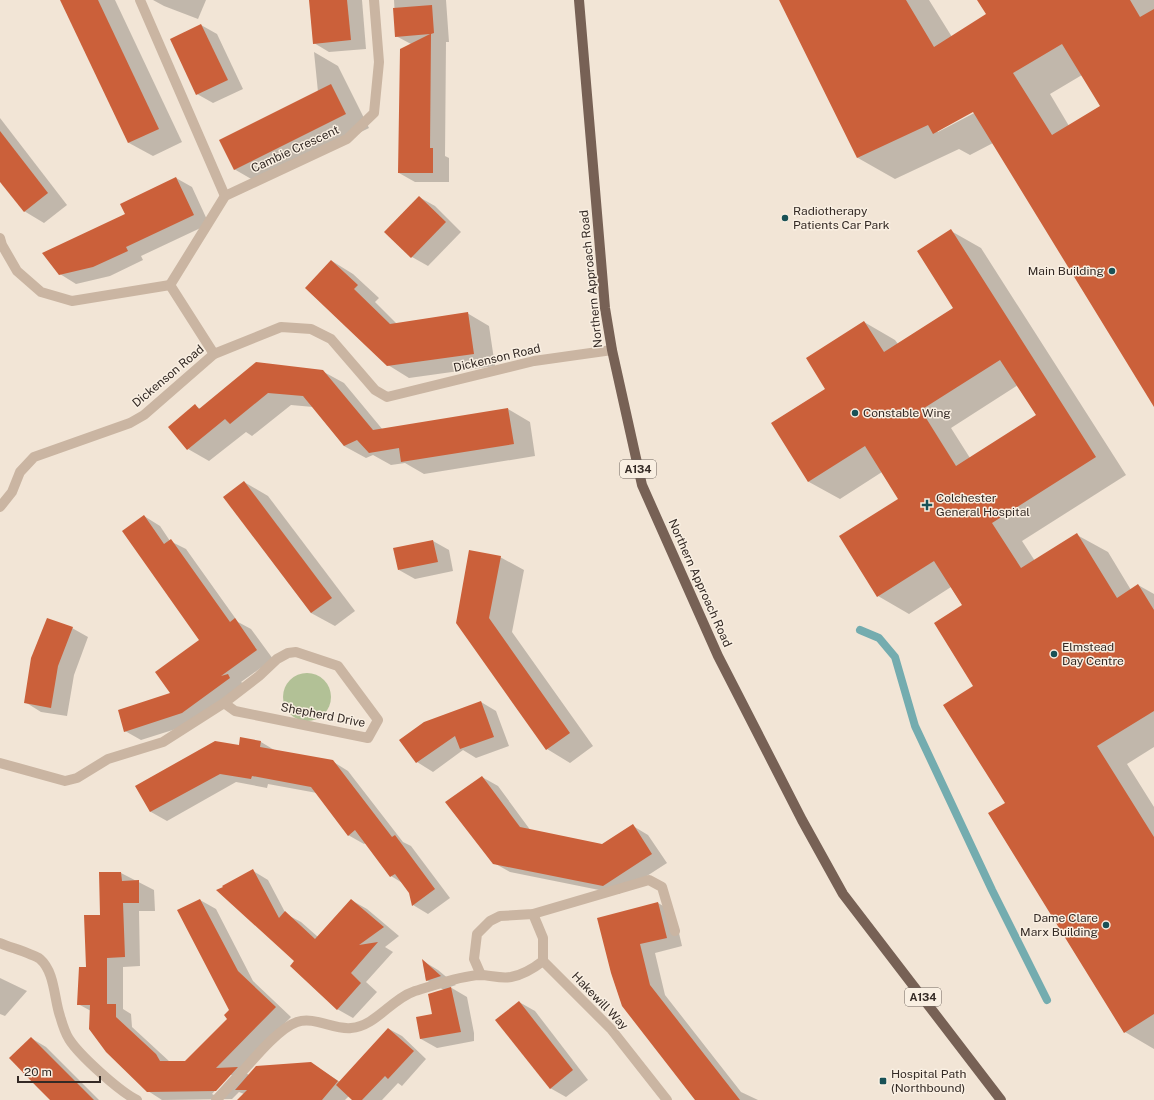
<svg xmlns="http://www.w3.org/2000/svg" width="1154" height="1100" viewBox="0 0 1154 1100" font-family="'Public Sans',sans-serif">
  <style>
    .green { fill: #b2c196 }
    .shadow { fill: #0003; fill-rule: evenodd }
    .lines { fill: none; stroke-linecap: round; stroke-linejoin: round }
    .stream { stroke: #74acaf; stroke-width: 8 }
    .building { fill: #cb603a; fill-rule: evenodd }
    .minor { stroke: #cab5a2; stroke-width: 10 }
    .primary { stroke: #776155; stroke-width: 10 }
    .poi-dot { fill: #195156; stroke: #f9efe2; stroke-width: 1.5 }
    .labels { text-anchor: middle; stroke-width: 3; stroke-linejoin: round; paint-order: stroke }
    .shield { fill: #f9efe2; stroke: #6f655e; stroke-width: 1 }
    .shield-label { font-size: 11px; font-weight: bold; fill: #342a25 }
    .street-label { font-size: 12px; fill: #342a25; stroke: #f9efe2 }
    .poi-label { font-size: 12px; fill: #342a25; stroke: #f9efe2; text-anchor: start }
  </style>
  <rect width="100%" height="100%" fill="#f2e5d6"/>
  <circle class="green" cx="307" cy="697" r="24"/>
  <g class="shadow">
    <path d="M 61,0 L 115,0 L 182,142 L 153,156 L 129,143 Z"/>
    <path d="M 153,0 L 206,0 L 198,19 L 164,6 Z"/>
    <path d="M 310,0 L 362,0 L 366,49 L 329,52 L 314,43 Z"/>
    <path d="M 394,0 L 446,0 L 449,42 L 446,42 L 445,156 L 449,158 L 449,182 L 415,182 L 399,173 L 411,44 L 396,36 Z"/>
    <path d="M 780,0 L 929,0 L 952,37 L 988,15 L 978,0 L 1154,0 L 1154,405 L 993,143 L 970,155 L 959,149 L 895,179 L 858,158 ZM 1082,75 L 1101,106 L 1069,126 L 1050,94 ZM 977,109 L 978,111 L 938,132 L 937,131 Z"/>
    <path d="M 201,25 L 217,34 L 243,89 L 213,103 L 197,94 Z"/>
    <path d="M 314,52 L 338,66 L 369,128 L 258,183 L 234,169 L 318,92 Z"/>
    <path d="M 0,118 L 67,205 L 44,223 L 24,211 L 0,180 Z"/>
    <path d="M 176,178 L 192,187 L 209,224 L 141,256 L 143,260 L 110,276 L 76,284 L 60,274 L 126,215 Z"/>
    <path d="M 419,197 L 435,206 L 461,232 L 428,266 L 412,257 L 385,232 Z"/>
    <path d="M 951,231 L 981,248 L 1126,475 L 1022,541 L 1035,561 L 1077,535 L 1108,552 L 1131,590 L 1138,585 L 1154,594 L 1154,747 L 1127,764 L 1154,807 L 1154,1049 L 1125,1032 L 1006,803 L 975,686 L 963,606 L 951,587 L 909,614 L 878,596 L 899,499 L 882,472 L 840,499 L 809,482 L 772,423 L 826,389 L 864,322 L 895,340 L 898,344 L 954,308 ZM 1018,385 L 1037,416 L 970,458 L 951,428 Z"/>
    <path d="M 332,261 L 353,274 L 379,298 L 375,302 L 397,324 L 467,313 L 489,326 L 495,366 L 409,378 L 388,365 Z"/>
    <path d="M 322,371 L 344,383 L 383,430 L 508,409 L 530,422 L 535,456 L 424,474 L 405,463 L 391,465 L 373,455 L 366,458 L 344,446 L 313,407 L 291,405 L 252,436 L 246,432 L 209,461 L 188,449 L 195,406 L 201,409 Z"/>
    <path d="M 244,482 L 268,496 L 355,611 L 335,626 L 311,613 L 224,497 Z"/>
    <path d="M 144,516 L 160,526 L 170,541 L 186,549 L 238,622 L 251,629 L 273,659 L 241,682 L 244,684 L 198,722 L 141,740 L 125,731 L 171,693 L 201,640 Z"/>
    <path d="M 433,541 L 449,550 L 453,571 L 415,579 L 399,570 Z"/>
    <path d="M 500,557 L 524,570 L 512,632 L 593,746 L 570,763 L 547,749 L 458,624 Z"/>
    <path d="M 72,628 L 88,637 L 74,675 L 67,716 L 41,712 L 25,702 Z"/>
    <path d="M 481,702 L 496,711 L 509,746 L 476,758 L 463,750 L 433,772 L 417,762 L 400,740 Z"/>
    <path d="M 261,742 L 276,751 L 332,761 L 348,771 L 403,842 L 411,846 L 450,898 L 428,914 L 413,905 L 410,893 L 404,884 L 391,876 L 366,843 L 364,844 L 348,835 L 317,793 L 268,784 L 267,788 L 236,782 L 167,821 L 151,812 L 137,786 L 240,746 Z"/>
    <path d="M 482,777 L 498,786 L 531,831 L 602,846 L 633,826 L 648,835 L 667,863 L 619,894 L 510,872 L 494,863 Z"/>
    <path d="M 253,871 L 268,880 L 286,914 L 301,922 L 318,937 L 351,900 L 367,909 L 399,936 L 385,947 L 393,952 L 366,982 L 377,992 L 353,1018 L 337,1009 L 296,961 Z"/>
    <path d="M 100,873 L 121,873 L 154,890 L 155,911 L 139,911 L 140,966 L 123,967 L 123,1009 L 131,1014 L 132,1027 L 170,1062 L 185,1062 L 228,1019 L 230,1011 L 200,900 L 216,909 L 253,981 L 291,1017 L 240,1069 L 249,1075 L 311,1063 L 340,1082 L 389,1029 L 402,1036 L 426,1059 L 402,1086 L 398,1083 L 382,1100 L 353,1100 L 349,1096 L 345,1100 L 238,1100 L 244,1094 L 239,1092 L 232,1099 L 162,1100 L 148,1091 L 91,1011 L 78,1004 L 101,916 ZM 229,1075 L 232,1075 L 214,1095 L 212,1094 Z"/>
    <path d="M 658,903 L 674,912 L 682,946 L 655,953 L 665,995 L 741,1092 L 758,1100 L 697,1100 L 612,973 Z"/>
    <path d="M 423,961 L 438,970 L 456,985 L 450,987 L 467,997 L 474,1033 L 474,1041 L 437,1048 L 421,1039 L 417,1018 L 433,1015 L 444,990 L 426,980 Z"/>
    <path d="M 0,978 L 27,991 L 5,1016 L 0,1014 Z"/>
    <path d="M 519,1002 L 535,1011 L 588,1080 L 566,1097 L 550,1088 Z"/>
    <path d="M 31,1038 L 46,1047 L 99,1100 L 52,1100 Z"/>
  </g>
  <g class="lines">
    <path class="stream" d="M 860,630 L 879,638 L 895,657 L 915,726 L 992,890 L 1047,1000"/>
  </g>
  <g class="building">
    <path d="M 60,0 L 98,0 L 159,129 L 128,143 Z"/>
    <path d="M 309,0 L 347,0 L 351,40 L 313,44 Z"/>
    <path d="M 779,0 L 906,0 L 934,47 L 986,14 L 977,0 L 1130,0 L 1140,17 L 1154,9 L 1154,407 L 973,112 L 933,134 L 928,125 L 857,158 ZM 1062,44 L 1100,106 L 1052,135 L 1013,73 Z"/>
    <path d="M 432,5 L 434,33 L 431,34 L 430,148 L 433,148 L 433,173 L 398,173 L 400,49 L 430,34 L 395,37 L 393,8 Z"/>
    <path d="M 201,24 L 228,80 L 196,95 L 170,39 Z"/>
    <path d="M 331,84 L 346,114 L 234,170 L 219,140 Z"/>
    <path d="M 0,131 L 48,193 L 24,212 L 0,182 Z"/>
    <path d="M 176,177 L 194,215 L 126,247 L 128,251 L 93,267 L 59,275 L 42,253 L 125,214 L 120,204 Z"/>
    <path d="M 419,196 L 446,222 L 411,258 L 384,232 Z"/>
    <path d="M 951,229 L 1096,457 L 992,523 L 1021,568 L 1077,533 L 1117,598 L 1138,584 L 1154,610 L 1154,711 L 1097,746 L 1154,837 L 1154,1014 L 1124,1033 L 988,813 L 1005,803 L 943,705 L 973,686 L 934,623 L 962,605 L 934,561 L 877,597 L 839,536 L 898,499 L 865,446 L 808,482 L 771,423 L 825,389 L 806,358 L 864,321 L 884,352 L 953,308 L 917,251 ZM 1000,360 L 1036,415 L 956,466 L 921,410 Z"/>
    <path d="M 331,260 L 358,285 L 354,289 L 390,324 L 468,312 L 474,354 L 387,366 L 305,288 Z"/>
    <path d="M 256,362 L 323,370 L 373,430 L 508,408 L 514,444 L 401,462 L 399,448 L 369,453 L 357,440 L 344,446 L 303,396 L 268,393 L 230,424 L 225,419 L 187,450 L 168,427 L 195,404 L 199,409 Z"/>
    <path d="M 244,481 L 332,598 L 311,613 L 223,497 Z"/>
    <path d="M 144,515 L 164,544 L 171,539 L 230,622 L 235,618 L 257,650 L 221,676 L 228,674 L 230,678 L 182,713 L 124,732 L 118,710 L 170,693 L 155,672 L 199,640 L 122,531 Z"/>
    <path d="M 433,540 L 438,562 L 398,570 L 393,548 Z"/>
    <path d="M 469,550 L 501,556 L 489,618 L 570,733 L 546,750 L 456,623 Z"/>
    <path d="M 47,618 L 73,627 L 58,666 L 51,708 L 24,703 L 31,658 Z"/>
    <path d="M 481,701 L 494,737 L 460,749 L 455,736 L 416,763 L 399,740 L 424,722 Z"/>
    <path d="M 240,737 L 261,741 L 260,747 L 333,760 L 392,837 L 395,835 L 435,889 L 412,906 L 409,893 L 395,874 L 390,877 L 355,830 L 348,836 L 311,787 L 252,776 L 251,779 L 220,774 L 150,812 L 135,786 L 215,741 L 239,745 Z"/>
    <path d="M 482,776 L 520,827 L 602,844 L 633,824 L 652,854 L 603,886 L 493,864 L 445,802 Z"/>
    <path d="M 253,869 L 279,918 L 285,911 L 315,939 L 351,899 L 384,927 L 359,945 L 378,942 L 351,973 L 361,983 L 337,1010 L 290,966 L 294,961 L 216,890 L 223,887 L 222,886 Z"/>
    <path d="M 99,872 L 121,872 L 122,881 L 139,880 L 139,903 L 123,903 L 125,957 L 107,958 L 107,1004 L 116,1004 L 116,1017 L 156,1054 L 160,1061 L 185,1061 L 227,1019 L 224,1015 L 229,1010 L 177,910 L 200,899 L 238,971 L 276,1007 L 216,1068 L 238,1067 L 216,1091 L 147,1092 L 106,1052 L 89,1029 L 90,1005 L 77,1005 L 79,967 L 86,967 L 84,915 L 100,915 Z"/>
    <path d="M 658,902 L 667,938 L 640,944 L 650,985 L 740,1100 L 695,1100 L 622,1006 L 611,973 L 597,918 Z"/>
    <path d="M 422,959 L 441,976 L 426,981 Z"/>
    <path d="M 451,987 L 461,1032 L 420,1039 L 416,1017 L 432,1014 L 428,994 Z"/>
    <path d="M 519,1001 L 573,1070 L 550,1089 L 495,1020 Z"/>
    <path d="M 388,1028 L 414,1051 L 388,1079 L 385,1076 L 362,1100 L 352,1100 L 336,1085 Z"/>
    <path d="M 31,1037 L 94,1100 L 50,1100 L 37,1087 L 9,1058 Z"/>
    <path d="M 311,1062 L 338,1081 L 322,1100 L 237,1100 L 247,1090 L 235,1090 L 256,1066 Z"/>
  </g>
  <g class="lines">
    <g class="minor">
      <path d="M 140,0 L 225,196"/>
      <path d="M 0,238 L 2,245 L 17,271 L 41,292 L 72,301 L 170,285"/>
      <path d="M 214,354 L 170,285 L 225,196 L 347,139 L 374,113 L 379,62 L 374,0"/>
      <path d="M 0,507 L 12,492 L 20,472 L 34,457 L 130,423 L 144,415 L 214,354 L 281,327 L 311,329 L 331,339 L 375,390 L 387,397 L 534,361 L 612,350"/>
      <path d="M 0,763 L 65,781 L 77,778 L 108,759 L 163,742 L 224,703 L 235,711 L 368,738 L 378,720 L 338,666 L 296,652 L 288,653 L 277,659 L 259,676 L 224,703"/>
      <path d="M 533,914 L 543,938 L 543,961 L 611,1029 L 667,1100"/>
      <path d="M 0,943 C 9,947 33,954 40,959 C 55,972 54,999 60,1016 C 62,1023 65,1033 69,1039 C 79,1055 120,1092 137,1100"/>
      <path d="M 481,975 L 474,959 L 477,934 L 490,921 L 500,916 L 533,914 L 649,880 L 662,887 L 675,931"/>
      <path d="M 216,1100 C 237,1081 273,1030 297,1022 C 314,1016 334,1030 351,1028 C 376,1026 391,999 415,991 C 436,985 459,976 480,975 C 490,975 501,979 511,977 C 522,975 534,968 543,961"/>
    </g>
    <path class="primary" d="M 579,0 L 605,308 L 612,350 L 642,485 L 718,656 L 802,820 L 843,894 L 1001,1100"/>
  </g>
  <g class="poi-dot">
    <circle cx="785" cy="218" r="4"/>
    <circle cx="1112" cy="271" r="4"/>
    <circle cx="855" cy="413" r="4"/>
    <path d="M925 499h4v4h4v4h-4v4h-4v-4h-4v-4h4z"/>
    <circle cx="1054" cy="654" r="4"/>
    <circle cx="1106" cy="925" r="4"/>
    <rect x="879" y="1077" width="8" height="8" rx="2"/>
  </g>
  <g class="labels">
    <g class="shield">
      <rect x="620" y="460" width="36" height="18" rx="3"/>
      <rect x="905" y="988" width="36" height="18" rx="3"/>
    </g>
    <g class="shield-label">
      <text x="638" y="473">A134</text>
      <text x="923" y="1001">A134</text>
    </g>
    <g class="street-label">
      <text transform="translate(295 149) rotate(-25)" y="4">Cambie Crescent</text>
      <text transform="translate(591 279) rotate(-96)" y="4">Northern Approach Road</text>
      <text transform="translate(497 358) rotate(-13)" y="4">Dickenson Road</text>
      <text transform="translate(168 376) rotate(-40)" y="4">Dickenson Road</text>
      <text transform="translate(700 583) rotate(66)" y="4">Northern Approach Road</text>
      <text transform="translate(323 715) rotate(11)" y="4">Shepherd Drive</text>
      <text transform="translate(600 1001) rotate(46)" y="4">Hakewill Way</text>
    </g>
    <g class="poi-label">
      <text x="793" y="215">Radiotherapy<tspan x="793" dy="14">Patients Car Park</tspan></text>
      <text x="1104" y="275" text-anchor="end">Main Building</text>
      <text x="863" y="417">Constable Wing</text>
      <text x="936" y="502">Colchester<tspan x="936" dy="14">General Hospital</tspan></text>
      <text x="1062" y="651">Elmstead<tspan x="1062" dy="14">Day Centre</tspan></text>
      <text x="1098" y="922" text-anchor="end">Dame Clare<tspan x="1098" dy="14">Marx Building</tspan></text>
      <text x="891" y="1078">Hospital Path<tspan x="891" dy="14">(Northbound)</tspan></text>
    </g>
  </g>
  <path d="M18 1076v6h82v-6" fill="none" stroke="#342a25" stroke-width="2"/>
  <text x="24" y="1076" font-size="12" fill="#342a25" stroke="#f9efe2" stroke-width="3" paint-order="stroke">20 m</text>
</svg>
